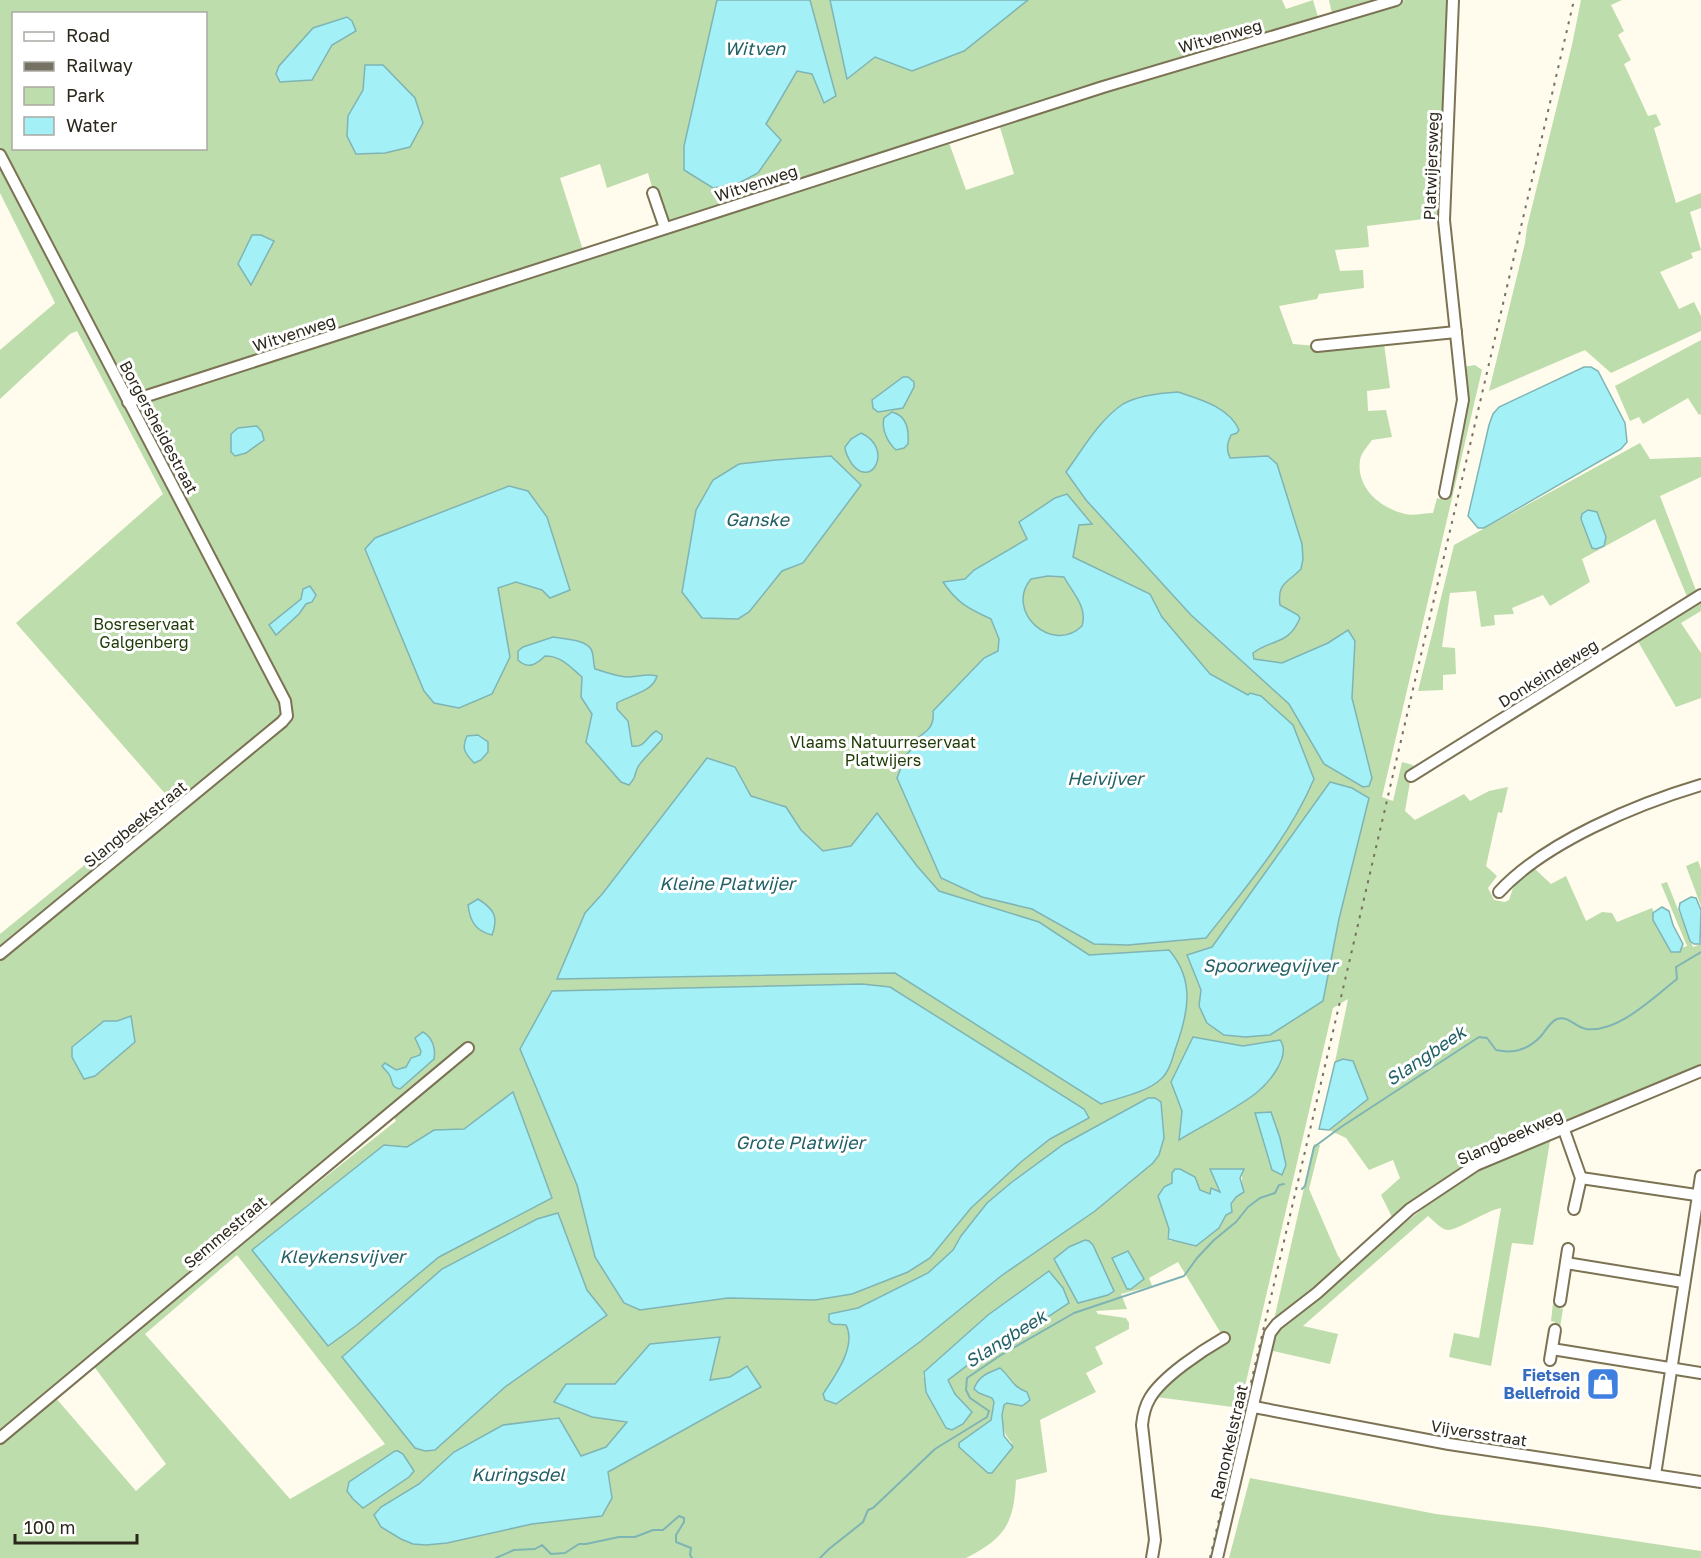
<svg xmlns="http://www.w3.org/2000/svg" width="1701" height="1558" viewBox="0 0 1701 1558" font-family="'Golos Text',sans-serif">
  <style>
    .green { fill: #beddac; fill-rule: evenodd }
    .water { fill: #a3f0f6; stroke: #7fb4b4; stroke-width: 1.5; fill-rule: evenodd }
    .lines { fill: none; stroke-linecap: round; stroke-linejoin: round }
    .stream { stroke: #7fb4b4; stroke-width: 2 }
    .minor-casing { stroke: #7c7355; stroke-width: 14 }
    .minor { stroke: #fff; stroke-width: 10 }
    .rail { stroke: #757163; stroke-width: 2; stroke-dasharray: 3 6; stroke-linecap: butt }
    .labels { text-anchor: middle; stroke-width: 6; stroke-linejoin: round; paint-order: stroke }
    .street-label { font-size: 16px; fill: #2b271a; stroke: #fff }
    .park-label { font-size: 16px; fill: #1e3b06; stroke: #fff }
    .shop-label { font-size: 16px; font-weight: bold; fill: #366cbe; stroke: #fff; text-anchor: end }
    .water-label { font-size: 18px; font-style: italic; fill: #216065; stroke: #fff }
  </style>
  <rect width="100%" height="100%" fill="#fffbed"/>
  <g class="green">
    <path d="M 0,0 L 717,0 L 684,146 L 766,124 L 797,71 L 812,74 L 836,96 L 810,0 L 830,0 L 847,78 L 875,57 L 912,71 L 964,51 L 1028,0 L 1282,0 L 1286,9 L 1313,0 L 1318,17 L 1221,45 L 667,223 L 661,218 L 648,173 L 607,188 L 600,164 L 560,178 L 583,250 L 494,289 L 948,140 L 966,190 L 1014,174 L 999,124 L 1405,0 L 1449,0 L 1440,217 L 1367,226 L 1369,247 L 1335,250 L 1340,271 L 1363,270 L 1364,288 L 1319,294 L 1317,299 L 1279,306 L 1293,344 L 1317,346 L 1384,344 L 1390,388 L 1367,391 L 1368,411 L 1386,410 L 1392,437 L 1372,440 C 1368,446 1361,453 1360,460 C 1356,488 1380,508 1405,514 C 1413,516 1425,513 1433,513 L 1437,498 L 1445,500 L 1467,395 L 1463,367 L 1475,365 L 1482,370 L 1382,797 L 1393,801 L 1402,762 L 1413,765 L 1405,811 L 1415,820 L 1464,794 L 1470,801 L 1489,791 L 1508,787 L 1502,813 L 1498,812 L 1486,866 L 1497,876 L 1488,888 L 1494,900 L 1505,902 L 1509,900 L 1515,882 L 1534,868 L 1551,884 L 1566,876 L 1586,921 L 1602,912 L 1612,913 L 1617,922 L 1652,908 L 1671,951 L 1687,946 L 1661,884 L 1667,882 L 1693,947 L 1701,944 L 1701,1065 L 1475,1158 L 1393,1219 L 1381,1195 L 1400,1178 L 1393,1160 L 1369,1170 L 1346,1138 L 1329,1130 L 1368,1099 L 1353,1062 L 1335,1062 L 1348,999 L 1333,1008 L 1240,1408 L 1156,1397 L 1195,1360 L 1225,1340 L 1178,1262 L 1149,1278 L 1152,1286 L 1121,1294 L 1127,1309 L 1096,1311 L 1098,1314 L 1126,1318 L 1129,1323 L 1129,1329 L 1095,1347 L 1103,1364 L 1086,1373 L 1096,1392 L 1040,1420 L 1047,1472 L 1016,1480 C 1014,1524 1005,1538 966,1558 L 0,1558 L 0,1441 L 55,1397 L 136,1491 L 166,1464 L 93,1365 L 233,1250 L 396,1121 L 388,1106 C 258,1215 130,1326 0,1434 L 0,934 L 168,797 L 16,623 L 163,494 L 77,331 L 70,334 L 0,399 L 0,350 L 55,303 L 0,193 ZM 14,14 L 206,14 L 206,148 L 14,148 ZM 91,323 L 129,396 L 268,351 L 270,356 L 125,409 L 83,328 ZM 135,1042 L 95,1076 L 84,1079 ZM 491,1109 L 540,1204 L 439,1257 L 357,1325 L 328,1346 L 252,1250 L 434,1130 L 464,1129 ZM 1271,1112 L 1280,1138 L 1286,1165 L 1272,1170 L 1255,1114 ZM 1180,1169 L 1195,1177 L 1200,1190 L 1207,1194 L 1220,1193 L 1210,1169 L 1242,1174 L 1242,1186 L 1219,1228 L 1171,1241 L 1167,1239 L 1169,1229 L 1164,1187 L 1172,1183 L 1172,1173 ZM 546,1216 L 505,1387 L 435,1450 L 415,1448 L 342,1357 L 442,1269 L 537,1219 ZM 237,1255 L 385,1444 L 290,1499 L 145,1334 ZM 1049,1271 L 1069,1303 L 1002,1347 C 983,1350 964,1369 948,1380 L 955,1394 L 972,1412 L 963,1424 L 952,1430 L 923,1376 L 924,1372 L 988,1315 ZM 1000,1368 C 1013,1378 1017,1391 1022,1406 L 1007,1403 L 1004,1405 C 1002,1421 1001,1432 1012,1443 L 988,1473 L 960,1448 L 959,1443 L 991,1420 L 994,1402 L 992,1397 L 979,1393 L 974,1389 C 978,1376 988,1373 1000,1368 ZM 449,1457 L 381,1527 L 381,1507 L 419,1484 Z"/>
    <path d="M 1329,0 L 1382,0 L 1332,14 Z"/>
    <path d="M 1581,0 L 1622,0 L 1611,5 L 1624,31 L 1618,35 L 1631,60 L 1624,64 L 1648,116 L 1656,114 L 1661,125 L 1654,128 L 1676,203 L 1701,193 L 1701,208 L 1690,212 L 1701,250 L 1691,253 L 1693,258 L 1660,272 L 1679,309 L 1694,302 L 1701,316 L 1701,331 L 1611,373 L 1585,350 L 1489,391 L 1525,243 L 1527,227 L 1572,45 Z"/>
    <path d="M 1701,340 L 1701,414 L 1699,415 L 1688,398 L 1643,424 L 1639,417 L 1630,421 L 1615,386 Z"/>
    <path d="M 1640,443 L 1650,459 L 1701,457 L 1701,477 L 1660,496 L 1697,593 L 1688,599 L 1655,519 L 1582,559 L 1590,582 L 1550,606 L 1543,595 L 1512,608 L 1514,614 L 1494,615 L 1495,625 L 1481,627 L 1476,591 L 1450,593 L 1442,647 L 1455,648 L 1456,674 L 1443,675 L 1443,690 L 1418,691 L 1454,545 Z"/>
    <path d="M 1701,600 L 1701,611 L 1681,623 L 1701,653 L 1701,698 L 1676,707 L 1636,638 Z"/>
    <path d="M 1698,861 L 1701,869 L 1701,906 L 1686,866 Z"/>
    <path d="M 1550,1141 L 1533,1245 L 1512,1243 L 1491,1366 L 1449,1357 L 1454,1333 L 1479,1338 L 1501,1208 C 1485,1211 1457,1231 1447,1230 C 1441,1229 1433,1220 1428,1216 L 1303,1326 L 1338,1334 L 1330,1364 L 1269,1350 L 1274,1336 L 1294,1314 L 1438,1196 L 1478,1170 Z"/>
    <path d="M 1314,1144 L 1320,1145 L 1309,1189 L 1338,1256 L 1343,1263 L 1273,1324 Z"/>
    <path d="M 1553,1303 L 1559,1304 L 1559,1308 L 1563,1309 L 1560,1327 L 1555,1327 L 1555,1322 L 1551,1321 Z"/>
    <path d="M 1250,1478 L 1436,1514 L 1543,1527 L 1701,1551 L 1701,1558 L 1229,1558 Z"/>
  </g>
  <g class="water">
    <path d="M 717,0 L 810,0 L 836,96 L 824,103 L 812,74 L 797,71 L 766,124 L 781,140 L 758,173 L 737,184 L 713,188 L 684,170 L 684,146 Z"/>
    <path d="M 830,0 L 1028,0 L 964,51 L 912,71 L 875,57 L 847,79 Z"/>
    <path d="M 347,17 L 352,21 L 356,31 L 332,45 L 312,80 L 280,82 L 276,74 L 279,66 L 313,28 Z"/>
    <path d="M 365,65 L 383,65 L 415,98 L 423,123 L 410,147 L 385,153 L 356,154 L 347,136 L 348,116 L 363,90 Z"/>
    <path d="M 252,235 L 261,235 L 274,241 L 251,285 L 238,264 Z"/>
    <path d="M 1584,367 L 1591,367 L 1598,371 L 1625,423 L 1627,442 L 1621,449 L 1484,528 L 1478,528 L 1468,516 L 1489,425 L 1493,414 L 1499,407 Z"/>
    <path d="M 903,377 L 908,377 L 914,382 L 914,387 L 903,408 L 878,412 L 873,408 L 872,400 Z"/>
    <path d="M 1178,392 C 1199,399 1229,407 1239,430 L 1237,433 L 1231,435 C 1227,444 1226,449 1230,458 L 1268,456 L 1277,464 L 1302,544 L 1303,559 L 1301,569 C 1288,583 1277,582 1280,605 L 1298,615 L 1300,618 C 1288,646 1273,638 1253,653 L 1254,659 L 1282,663 L 1328,643 L 1348,630 L 1355,641 L 1352,698 L 1372,778 L 1369,786 L 1363,787 L 1324,764 L 1289,704 L 1191,615 L 1086,500 L 1066,472 C 1083,449 1099,420 1123,404 C 1139,395 1160,393 1178,392 Z"/>
    <path d="M 892,412 C 907,416 909,429 908,444 L 904,448 L 896,450 C 888,443 881,429 884,418 Z"/>
    <path d="M 257,426 L 262,432 L 264,440 L 246,453 L 235,456 L 231,452 L 231,434 L 238,428 Z"/>
    <path d="M 861,433 C 894,448 872,490 852,464 C 848,458 845,453 845,447 L 851,439 Z"/>
    <path d="M 831,456 L 861,485 L 803,563 L 782,571 L 749,612 L 738,619 L 702,618 L 682,592 L 696,510 L 713,480 L 739,464 L 776,460 Z"/>
    <path d="M 509,486 L 528,491 L 547,517 L 570,590 L 550,598 L 542,590 L 516,582 L 498,588 L 510,657 L 492,694 L 459,708 L 434,703 L 424,691 L 365,549 L 375,538 Z"/>
    <path d="M 1067,494 L 1092,524 L 1079,525 L 1073,557 L 1150,594 L 1162,617 L 1210,674 L 1248,695 L 1250,693 L 1261,696 L 1293,725 L 1314,779 C 1289,838 1245,888 1206,938 L 1128,945 L 1094,944 L 1032,909 L 982,897 L 941,878 L 897,778 L 906,755 L 913,748 L 912,742 C 925,732 935,729 933,711 L 984,658 L 998,651 L 999,639 L 991,619 C 969,609 957,603 943,582 L 965,579 L 974,570 L 1027,539 L 1019,522 L 1055,498 ZM 1048,576 L 1064,577 C 1072,592 1088,607 1082,626 C 1052,655 1004,611 1031,579 Z"/>
    <path d="M 1588,510 L 1597,512 L 1606,537 L 1604,546 L 1596,549 L 1592,548 L 1581,519 L 1582,514 Z"/>
    <path d="M 310,586 L 316,595 L 312,602 L 306,604 L 299,614 L 276,635 L 269,625 L 301,599 L 303,589 Z"/>
    <path d="M 553,637 C 563,639 585,639 591,649 C 594,654 593,663 595,669 C 606,672 618,677 629,677 C 640,677 646,673 657,676 C 653,692 630,695 617,703 L 617,709 L 628,721 L 632,746 C 645,748 646,737 656,731 L 662,735 L 662,739 C 657,746 639,763 638,767 C 633,776 638,775 629,785 L 621,782 L 586,742 L 592,714 L 581,697 L 582,677 C 570,667 562,656 545,656 C 537,664 528,670 518,660 L 518,651 L 523,647 Z"/>
    <path d="M 478,735 L 488,742 L 488,752 L 481,760 L 474,763 C 465,753 461,749 467,736 Z"/>
    <path d="M 707,758 L 735,767 L 751,796 L 786,807 L 801,830 L 823,851 L 851,846 L 877,813 L 917,866 L 939,891 L 1039,922 L 1089,955 L 1169,950 C 1196,981 1188,1014 1175,1050 C 1172,1060 1169,1072 1161,1079 C 1146,1093 1120,1097 1101,1104 L 895,973 L 557,979 L 585,913 L 603,893 Z"/>
    <path d="M 1330,782 L 1352,788 L 1369,798 L 1339,919 L 1323,1001 L 1270,1035 L 1245,1037 L 1224,1035 L 1207,1023 L 1199,1006 L 1201,990 L 1187,955 L 1212,947 Z"/>
    <path d="M 1691,897 L 1696,898 L 1701,910 L 1700,944 L 1694,944 L 1690,941 L 1679,909 L 1680,903 Z"/>
    <path d="M 478,899 C 494,909 499,917 492,935 C 476,931 470,922 468,905 Z"/>
    <path d="M 1662,907 L 1669,911 L 1673,925 L 1683,944 L 1680,952 L 1671,952 L 1653,920 L 1653,913 Z"/>
    <path d="M 862,984 L 890,987 L 1084,1109 L 1089,1118 L 1050,1139 L 1021,1162 L 971,1208 L 930,1258 L 908,1272 L 852,1294 L 815,1300 L 728,1298 L 640,1310 L 624,1303 L 595,1257 L 577,1185 L 520,1049 L 552,991 Z"/>
    <path d="M 131,1016 L 135,1042 L 95,1076 L 84,1079 L 72,1057 L 72,1047 L 104,1021 L 117,1021 Z"/>
    <path d="M 423,1032 C 432,1037 436,1048 434,1059 L 400,1089 C 391,1087 393,1083 390,1076 C 389,1073 384,1069 382,1066 L 385,1063 L 396,1070 L 406,1067 L 411,1058 L 420,1055 L 421,1051 L 415,1038 Z"/>
    <path d="M 1193,1037 L 1243,1046 L 1280,1040 C 1292,1056 1268,1084 1255,1094 C 1232,1111 1204,1125 1179,1140 L 1182,1111 L 1171,1082 Z"/>
    <path d="M 1343,1059 L 1353,1061 L 1368,1099 L 1329,1130 L 1319,1129 L 1335,1062 Z"/>
    <path d="M 513,1092 L 552,1198 L 439,1257 L 357,1325 L 328,1346 L 252,1250 L 384,1145 L 407,1147 L 434,1130 L 464,1129 Z"/>
    <path d="M 1148,1098 L 1155,1098 L 1161,1102 L 1164,1138 L 1159,1155 L 1153,1163 L 1095,1211 L 1001,1276 L 921,1341 L 836,1404 L 825,1400 L 823,1394 C 835,1376 857,1346 846,1325 C 839,1323 834,1327 829,1321 L 829,1314 L 858,1308 L 928,1273 L 953,1250 L 961,1236 L 987,1203 L 1012,1182 L 1064,1144 Z"/>
    <path d="M 1271,1112 L 1280,1138 L 1286,1165 L 1282,1175 L 1272,1170 L 1255,1113 Z"/>
    <path d="M 1175,1169 L 1180,1169 L 1195,1177 L 1200,1190 L 1210,1194 L 1211,1188 L 1220,1192 L 1210,1169 L 1244,1169 L 1240,1178 L 1244,1192 L 1236,1197 L 1231,1204 L 1232,1212 L 1226,1215 L 1219,1228 L 1196,1246 L 1168,1239 L 1169,1229 L 1158,1196 L 1164,1187 L 1172,1183 L 1172,1173 Z"/>
    <path d="M 558,1213 L 587,1290 L 607,1315 L 505,1387 L 435,1450 L 425,1451 L 415,1448 L 342,1357 L 442,1269 L 537,1219 Z"/>
    <path d="M 1085,1240 L 1089,1241 L 1093,1245 L 1114,1291 L 1108,1295 L 1078,1303 L 1054,1259 L 1069,1247 Z"/>
    <path d="M 1128,1251 L 1144,1279 L 1131,1289 L 1127,1289 L 1112,1258 Z"/>
    <path d="M 1049,1271 L 1063,1288 L 1069,1303 L 1002,1347 C 983,1350 964,1369 948,1380 L 955,1394 L 972,1412 L 963,1424 L 952,1430 L 946,1428 L 926,1392 L 924,1372 L 988,1315 Z"/>
    <path d="M 720,1337 L 710,1380 L 730,1377 L 747,1366 L 761,1387 L 608,1472 L 612,1498 L 602,1516 L 532,1524 L 447,1543 L 426,1545 L 413,1544 L 401,1539 L 381,1527 L 374,1515 L 381,1507 L 419,1484 L 454,1452 L 503,1425 L 559,1418 L 581,1456 L 606,1447 L 627,1422 L 592,1417 L 554,1402 L 566,1384 L 615,1384 L 650,1344 Z"/>
    <path d="M 1000,1368 C 1012,1378 1011,1386 1027,1392 L 1030,1400 L 1022,1406 L 1007,1403 L 1004,1405 L 1002,1415 L 1004,1436 L 1013,1447 L 992,1473 L 988,1473 L 959,1447 L 959,1443 L 991,1420 L 994,1402 L 992,1398 L 979,1393 L 974,1389 C 978,1376 988,1373 1000,1368 Z"/>
    <path d="M 395,1451 L 398,1451 L 403,1454 L 414,1471 L 409,1477 L 363,1508 L 353,1499 L 347,1491 L 349,1482 Z"/>
  </g>
  <g class="lines">
    <g class="stream">
      <path d="M 1302,1189 L 1305,1186 L 1314,1147 L 1341,1127 L 1479,1037 L 1487,1038 L 1496,1050 C 1513,1054 1529,1049 1541,1036 C 1546,1030 1550,1022 1557,1019 C 1568,1015 1575,1027 1586,1029 C 1618,1033 1654,997 1677,979 L 1676,967 L 1701,952"/>
      <path d="M 496,1558 L 514,1550 L 535,1549 L 542,1545 L 551,1554 L 565,1553 L 579,1544 L 586,1544 L 619,1537 L 635,1537 L 653,1530 L 663,1530 L 679,1516 L 684,1518 L 684,1522 L 676,1535 L 676,1542 L 691,1548 L 690,1555 L 692,1558"/>
      <path d="M 820,1558 L 829,1549 L 863,1522 L 868,1510 L 873,1508 L 935,1449 L 987,1417 L 989,1411 L 970,1398 L 966,1390 L 967,1378 L 1001,1355 L 1074,1313 L 1184,1276 L 1197,1258 L 1214,1240 L 1236,1222 L 1248,1207 L 1260,1198 L 1275,1193 L 1279,1185 L 1284,1184"/>
    </g>
    <defs>
      <g id="minor">
        <path d="M 0,155 L 285,701 L 287,716 L 282,722 L 0,954"/>
        <path d="M 653,193 L 665,228"/>
        <path d="M 1317,346 L 1456,332"/>
        <path d="M 128,402 L 1103,87 L 1396,0"/>
        <path d="M 1445,493 L 1463,400 L 1444,220 L 1453,0"/>
        <path d="M 1411,776 L 1701,595"/>
        <path d="M 1499,892 C 1545,842 1637,804 1701,785"/>
        <path d="M 1564,1130 L 1581,1178 L 1574,1209"/>
        <path d="M 1581,1178 L 1696,1195"/>
        <path d="M 1566,1263 L 1683,1282"/>
        <path d="M 1560,1301 L 1568,1249"/>
        <path d="M 1552,1349 L 1701,1373"/>
        <path d="M 1550,1360 L 1555,1330"/>
        <path d="M 1254,1407 L 1449,1444 L 1701,1482"/>
        <path d="M 0,1438 L 468,1048"/>
        <path d="M 1655,1475 L 1701,1176"/>
        <path d="M 1152,1558 L 1155,1540 L 1142,1425 C 1143,1415 1145,1406 1150,1398 C 1162,1377 1203,1350 1224,1338"/>
        <path d="M 1217,1558 L 1270,1333 L 1277,1324 L 1317,1293 L 1410,1209 L 1476,1165 L 1701,1071"/>
      </g>
    </defs>
    <use href="#minor" class="minor-casing"/>
    <use href="#minor" class="minor"/>
    <path class="rail" d="M 1210,1558 L 1574,0"/>
  </g>
  <defs>
    <symbol id="shop-square" viewBox="-11 -11 22 22"><rect x="-9" y="-9" width="18" height="18" rx="4" fill="#3f7fe0" stroke="#fff"/><path d="M-5-2.5h2.3a2.7 3.5 0 0 1 5.4 0H5L5.5 6h-11ZM-1.5-2.5h3a1.5 2.3 0 0 0-3 0Z" fill="#fff"/></symbol>
  </defs>
  <g fill-rule="evenodd">
    <use href="#shop-square" x="1584" y="1365" width="38" height="38"/>
  </g>
  <g class="labels">
    <g class="street-label">
      <text transform="translate(1220 36) rotate(-16)" y="6">Witvenweg</text>
      <text transform="translate(1431 166) rotate(-88)" y="6">Platwijersweg</text>
      <text transform="translate(756 183) rotate(-18)" y="6">Witvenweg</text>
      <text transform="translate(294 333) rotate(-18)" y="6">Witvenweg</text>
      <text transform="translate(159 427) rotate(62)" y="6">Borgersheidestraat</text>
      <text transform="translate(1548 673) rotate(-32)" y="6">Donkeindeweg</text>
      <text transform="translate(135 824) rotate(-39)" y="6">Slangbeekstraat</text>
      <text transform="translate(1510 1137) rotate(-24)" y="6">Slangbeekweg</text>
      <text transform="translate(225 1232) rotate(-40)" y="6">Semmestraat</text>
      <text transform="translate(1479 1433) rotate(9)" y="6">Vijversstraat</text>
      <text transform="translate(1229 1442) rotate(-77)" y="6">Ranonkelstraat</text>
    </g>
    <g class="park-label">
      <text x="144" y="630">Bosreservaat<tspan x="144" dy="18">Galgenberg</tspan></text>
      <text x="883" y="748">Vlaams Natuurreservaat<tspan x="883" dy="18">Platwijers</tspan></text>
    </g>
    <g class="shop-label">
      <text x="1580" y="1381">Fietsen<tspan x="1580" dy="18">Bellefroid</tspan></text>
    </g>
    <g class="water-label">
      <text x="755" y="55">Witven</text>
      <text x="757" y="526">Ganske</text>
      <text x="1105" y="785">Heivijver</text>
      <text x="727" y="890">Kleine Platwijer</text>
      <text x="1270" y="972">Spoorwegvijver</text>
      <text transform="translate(1426 1056) rotate(-34)" y="6">Slangbeek</text>
      <text x="800" y="1149">Grote Platwijer</text>
      <text x="342" y="1263">Kleykensvijver</text>
      <text transform="translate(1006 1339) rotate(-32)" y="6">Slangbeek</text>
      <text x="518" y="1481">Kuringsdel</text>
    </g>
  </g>
  <rect x="12" y="12" width="195" height="138" fill="#ffffff" stroke="#aaa9a3" stroke-width="1.5"/>
  <rect x="24" y="32" width="30" height="9" fill="#ffffff" stroke="#aaa9a3" stroke-width="1.5"/>
  <text x="66" y="42" font-size="18" fill="#2b271a">Road</text>
  <rect x="24" y="62" width="30" height="9" fill="#757163" stroke="#aaa9a3" stroke-width="1.5"/>
  <text x="66" y="72" font-size="18" fill="#2b271a">Railway</text>
  <rect x="24" y="87" width="30" height="18" fill="#beddac" stroke="#aaa9a3" stroke-width="1.5"/>
  <text x="66" y="102" font-size="18" fill="#2b271a">Park</text>
  <rect x="24" y="117" width="30" height="18" fill="#a3f0f6" stroke="#aaa9a3" stroke-width="1.5"/>
  <text x="66" y="132" font-size="18" fill="#2b271a">Water</text>
  <path d="M15 1534v9h122v-9" fill="none" stroke="#2b271a" stroke-width="3"/>
  <text x="24" y="1534" font-size="18" fill="#2b271a" stroke="#ffffff" stroke-width="4.5" paint-order="stroke">100 m</text>
</svg>
